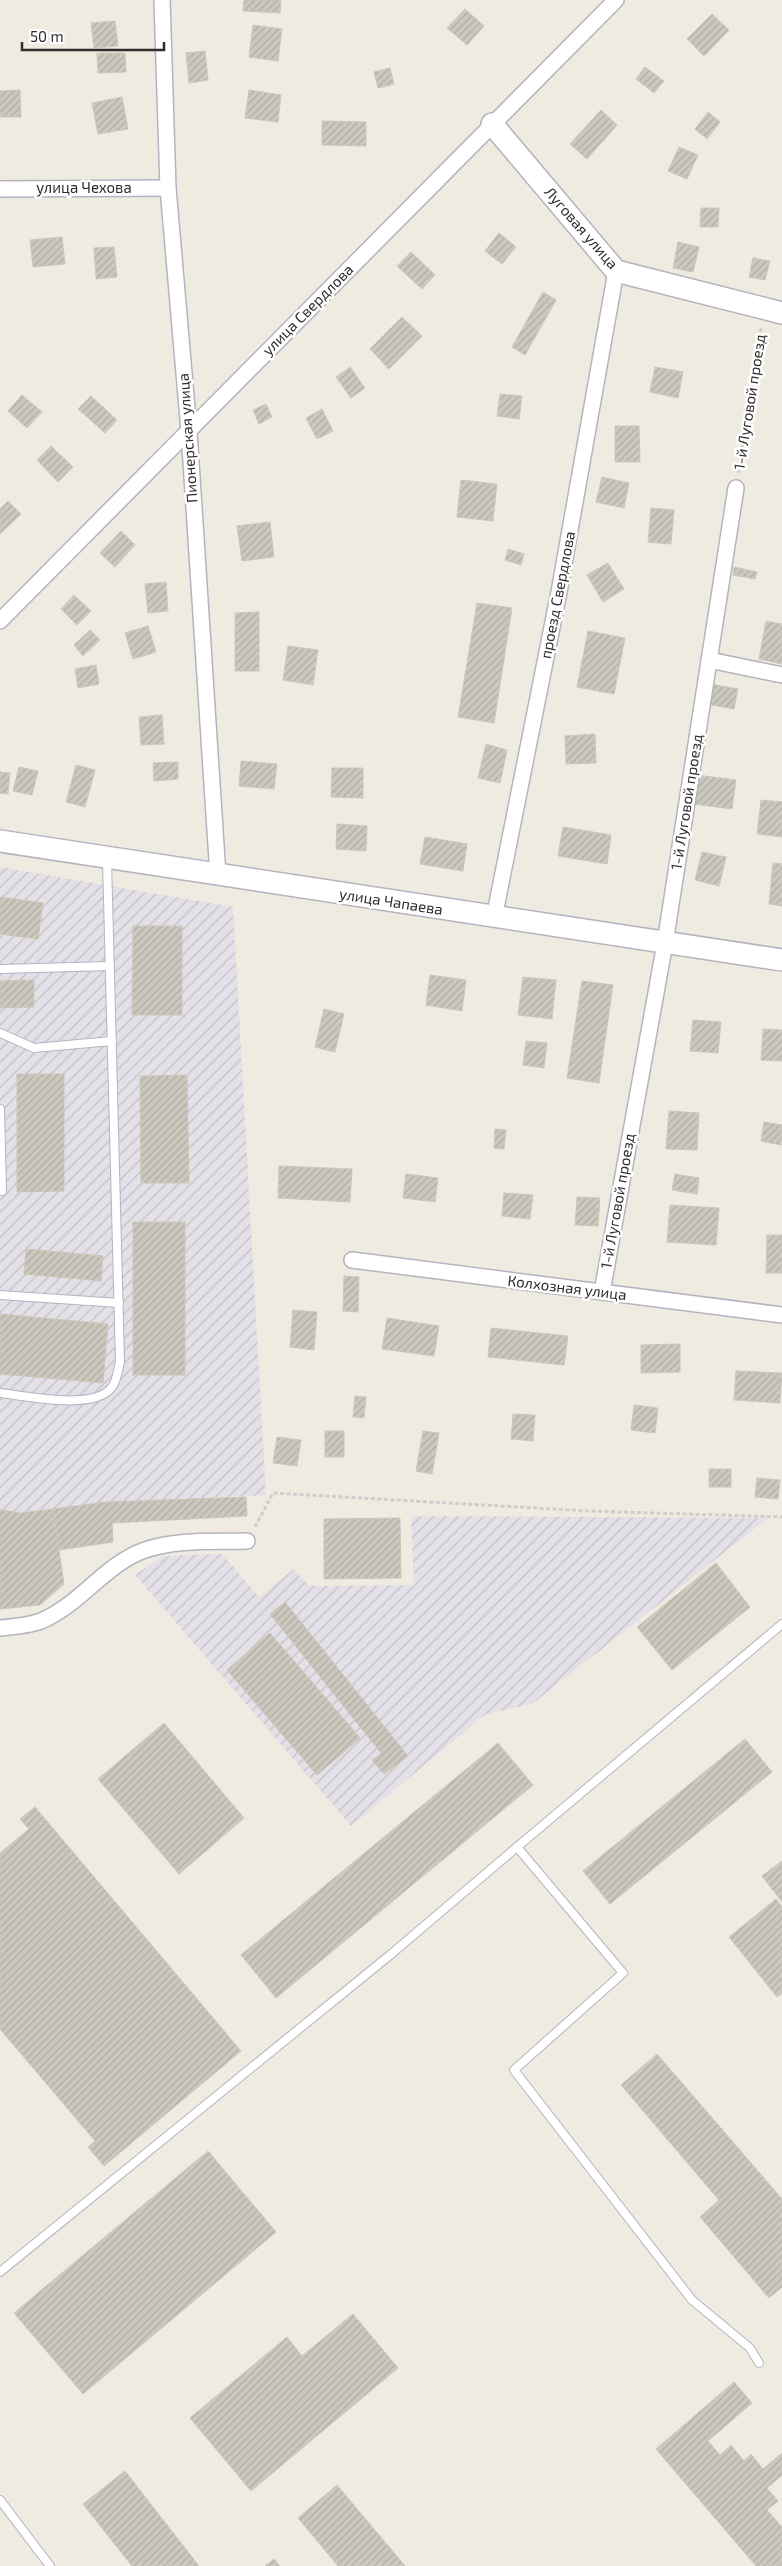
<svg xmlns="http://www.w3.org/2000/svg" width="782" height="2566" viewBox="0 0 782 2566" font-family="'Exo 2',sans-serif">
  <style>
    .industrial { fill: url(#industrial-furrows) }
    .building { fill: url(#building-hatch); stroke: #cbc7b9 }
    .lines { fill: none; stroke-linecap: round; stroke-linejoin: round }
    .lane-casing { stroke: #b4b4c1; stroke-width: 10 }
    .street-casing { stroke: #b4b4c1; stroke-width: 18 }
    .secondary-casing { stroke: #b4b4c1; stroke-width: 24 }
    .path { stroke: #cdcdcd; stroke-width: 3; stroke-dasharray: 4 2.5; stroke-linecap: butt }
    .lane { stroke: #fff; stroke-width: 8 }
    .street { stroke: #fff; stroke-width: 15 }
    .secondary { stroke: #fff; stroke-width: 21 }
    .labels { text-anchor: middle; stroke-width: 5; stroke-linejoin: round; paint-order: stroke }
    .street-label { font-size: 15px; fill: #2e2e2e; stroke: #fff }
  </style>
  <defs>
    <pattern id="industrial-furrows" width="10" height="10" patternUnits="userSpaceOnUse" patternTransform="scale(1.25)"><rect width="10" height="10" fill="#e3e0e8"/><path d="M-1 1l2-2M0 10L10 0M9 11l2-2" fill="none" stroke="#c3c0c7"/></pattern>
    <pattern id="building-hatch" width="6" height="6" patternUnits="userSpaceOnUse" patternTransform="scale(1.25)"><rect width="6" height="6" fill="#cbc9be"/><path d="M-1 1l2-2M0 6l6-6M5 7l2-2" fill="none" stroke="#afada4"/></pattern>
  </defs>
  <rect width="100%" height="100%" fill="#efebe0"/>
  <g class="industrial">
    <path d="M 0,867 L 233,907 L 266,1495 L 107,1502 L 21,1513 L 0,1510 Z"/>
    <path d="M 411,1516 L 768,1518 L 532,1704 L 486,1714 L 351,1826 L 135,1575 L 162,1556 L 222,1554 L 259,1597 L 294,1569 L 309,1586 L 414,1585 Z"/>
  </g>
  <g class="building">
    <path d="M 244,0 L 281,0 L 280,13 L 243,11 Z"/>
    <path d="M 465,9 L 484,26 L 467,45 L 447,28 Z"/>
    <path d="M 712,14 L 729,30 L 704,56 L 687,39 Z"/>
    <path d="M 115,21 L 118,46 L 94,48 L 91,23 Z"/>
    <path d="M 253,25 L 282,29 L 278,61 L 249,57 Z"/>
    <path d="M 205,51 L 208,80 L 189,83 L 186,53 Z"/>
    <path d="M 97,53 L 125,53 L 126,72 L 98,73 Z"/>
    <path d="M 645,67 L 664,81 L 654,93 L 636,79 Z"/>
    <path d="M 390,68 L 394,84 L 378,88 L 374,72 Z"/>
    <path d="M 20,90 L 21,117 L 0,117 L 0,91 Z"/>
    <path d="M 249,90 L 281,95 L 278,122 L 245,118 Z"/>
    <path d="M 122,97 L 128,129 L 98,134 L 92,103 Z"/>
    <path d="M 601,110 L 617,125 L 587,159 L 570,144 Z"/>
    <path d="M 708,112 L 720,122 L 707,139 L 695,129 Z"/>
    <path d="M 322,121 L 366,122 L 366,146 L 322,145 Z"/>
    <path d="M 679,147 L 698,155 L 687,179 L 668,171 Z"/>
    <path d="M 701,208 L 719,208 L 718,227 L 700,227 Z"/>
    <path d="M 499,233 L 516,247 L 502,264 L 485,251 Z"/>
    <path d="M 62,237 L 65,264 L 33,267 L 30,240 Z"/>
    <path d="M 678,242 L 699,247 L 693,272 L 673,268 Z"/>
    <path d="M 114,247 L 117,277 L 96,279 L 94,248 Z"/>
    <path d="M 411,252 L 435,275 L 422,289 L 397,266 Z"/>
    <path d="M 753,258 L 770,261 L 765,280 L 749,277 Z"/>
    <path d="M 543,292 L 556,300 L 525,355 L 512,347 Z"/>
    <path d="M 402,317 L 422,336 L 389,369 L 370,349 Z"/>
    <path d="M 350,367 L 365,388 L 351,398 L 336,377 Z"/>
    <path d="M 655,367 L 683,372 L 678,398 L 650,392 Z"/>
    <path d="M 500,394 L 522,396 L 519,419 L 497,416 Z"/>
    <path d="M 22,395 L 42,412 L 27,428 L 8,411 Z"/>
    <path d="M 91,396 L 117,420 L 105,433 L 78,409 Z"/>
    <path d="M 266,404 L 272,417 L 259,424 L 253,410 Z"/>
    <path d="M 322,409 L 333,431 L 317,439 L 306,418 Z"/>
    <path d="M 615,426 L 639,426 L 640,462 L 615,462 Z"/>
    <path d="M 51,446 L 73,467 L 58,482 L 37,460 Z"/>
    <path d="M 602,477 L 629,483 L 624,508 L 596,502 Z"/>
    <path d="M 461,480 L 497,484 L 493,521 L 457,517 Z"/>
    <path d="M 8,501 L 21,514 L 0,534 L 0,509 Z"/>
    <path d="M 651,508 L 674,510 L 671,544 L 648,542 Z"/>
    <path d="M 270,522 L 274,557 L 242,561 L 237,526 Z"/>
    <path d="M 121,531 L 135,545 L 115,567 L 100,553 Z"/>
    <path d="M 508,549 L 524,554 L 521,565 L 505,560 Z"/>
    <path d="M 608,563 L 624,589 L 603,602 L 587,575 Z"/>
    <path d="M 734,567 L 757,572 L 755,579 L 733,575 Z"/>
    <path d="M 166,582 L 168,611 L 148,613 L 145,584 Z"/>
    <path d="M 74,595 L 91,611 L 77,625 L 61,609 Z"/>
    <path d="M 477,603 L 512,608 L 494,723 L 458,717 Z"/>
    <path d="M 259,612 L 259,671 L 235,671 L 235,613 Z"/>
    <path d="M 766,621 L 782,624 L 782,664 L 759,659 Z"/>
    <path d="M 148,626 L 156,652 L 133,659 L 125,633 Z"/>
    <path d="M 90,630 L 100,640 L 83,656 L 74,645 Z"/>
    <path d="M 588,631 L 625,638 L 614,694 L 577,687 Z"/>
    <path d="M 288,646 L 318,650 L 313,685 L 283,680 Z"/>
    <path d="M 96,665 L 99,684 L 78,688 L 75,669 Z"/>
    <path d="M 711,684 L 738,689 L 734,709 L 707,704 Z"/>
    <path d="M 162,715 L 164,744 L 141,745 L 139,717 Z"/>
    <path d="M 595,734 L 596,763 L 566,764 L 565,736 Z"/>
    <path d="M 486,744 L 507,750 L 500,783 L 478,778 Z"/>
    <path d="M 241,761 L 277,764 L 274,789 L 239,786 Z"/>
    <path d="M 178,762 L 178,779 L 154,781 L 153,763 Z"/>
    <path d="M 76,765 L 95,770 L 85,807 L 66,802 Z"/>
    <path d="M 19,767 L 38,771 L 32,795 L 13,791 Z"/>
    <path d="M 332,768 L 363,768 L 363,798 L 331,797 Z"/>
    <path d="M 0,772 L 10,773 L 8,794 L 0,793 Z"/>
    <path d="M 697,775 L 736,780 L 732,809 L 693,804 Z"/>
    <path d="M 761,800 L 782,802 L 782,837 L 757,834 Z"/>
    <path d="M 337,824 L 367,826 L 366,851 L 336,849 Z"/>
    <path d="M 563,827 L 611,835 L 607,864 L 558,856 Z"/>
    <path d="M 425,837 L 467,844 L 463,871 L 420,864 Z"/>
    <path d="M 702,852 L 726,857 L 719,886 L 695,880 Z"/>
    <path d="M 773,863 L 782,864 L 782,906 L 769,904 Z"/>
    <path d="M 0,897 L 43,903 L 38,939 L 0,934 Z"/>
    <path d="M 133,926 L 182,926 L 182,1015 L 132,1015 Z"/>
    <path d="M 430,975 L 466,980 L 462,1011 L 426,1005 Z"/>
    <path d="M 523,977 L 556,980 L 552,1019 L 518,1015 Z"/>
    <path d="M 34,980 L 34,1007 L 0,1008 L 0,981 Z"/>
    <path d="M 582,981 L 613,985 L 599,1083 L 567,1078 Z"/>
    <path d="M 324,1009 L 344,1014 L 335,1052 L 315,1047 Z"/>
    <path d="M 693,1020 L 721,1022 L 718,1053 L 690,1051 Z"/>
    <path d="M 763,1029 L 782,1030 L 782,1061 L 761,1060 Z"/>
    <path d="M 526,1041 L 547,1043 L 544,1068 L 523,1065 Z"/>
    <path d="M 17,1074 L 64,1074 L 64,1191 L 17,1192 Z"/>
    <path d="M 187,1075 L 189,1183 L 141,1183 L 140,1076 Z"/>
    <path d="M 669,1111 L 699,1113 L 697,1150 L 666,1149 Z"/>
    <path d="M 764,1122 L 782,1125 L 781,1145 L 761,1141 Z"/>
    <path d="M 495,1129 L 506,1130 L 504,1149 L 494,1148 Z"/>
    <path d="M 279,1166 L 352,1169 L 350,1202 L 278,1198 Z"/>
    <path d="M 406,1174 L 438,1178 L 435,1202 L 403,1198 Z"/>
    <path d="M 675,1174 L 699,1178 L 697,1194 L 672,1190 Z"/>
    <path d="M 504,1193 L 533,1195 L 530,1219 L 502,1216 Z"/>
    <path d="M 577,1197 L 600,1198 L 598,1226 L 575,1225 Z"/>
    <path d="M 670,1205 L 719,1208 L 716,1245 L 667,1242 Z"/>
    <rect x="133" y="1222" width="52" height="153"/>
    <path d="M 767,1235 L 782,1235 L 782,1273 L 766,1273 Z"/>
    <path d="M 26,1249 L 103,1256 L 101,1281 L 24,1274 Z"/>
    <path d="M 344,1276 L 359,1277 L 358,1312 L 343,1311 Z"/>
    <path d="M 293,1310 L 317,1312 L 314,1350 L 290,1347 Z"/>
    <path d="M 0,1314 L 108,1324 L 103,1383 L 0,1374 Z"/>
    <path d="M 387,1318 L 439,1326 L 434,1356 L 382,1349 Z"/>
    <path d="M 491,1328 L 568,1336 L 564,1365 L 488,1357 Z"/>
    <path d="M 680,1344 L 680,1372 L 641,1373 L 641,1345 Z"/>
    <path d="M 736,1371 L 782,1373 L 780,1403 L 734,1400 Z"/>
    <path d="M 355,1396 L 366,1397 L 364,1418 L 353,1417 Z"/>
    <path d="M 634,1405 L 658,1408 L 655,1433 L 631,1430 Z"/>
    <path d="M 513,1414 L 535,1415 L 533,1441 L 511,1439 Z"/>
    <rect x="325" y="1431" width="19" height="26"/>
    <path d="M 423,1431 L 439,1433 L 432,1474 L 416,1471 Z"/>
    <path d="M 277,1437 L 301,1440 L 297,1466 L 273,1463 Z"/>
    <rect x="709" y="1469" width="22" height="18"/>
    <path d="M 757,1478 L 780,1480 L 778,1499 L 755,1497 Z"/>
    <path d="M 246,1497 L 247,1516 L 112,1523 L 113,1542 L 59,1550 L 53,1509 L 106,1502 Z"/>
    <path d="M 53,1509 L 64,1584 L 40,1605 L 0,1609 L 0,1510 L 21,1513 Z"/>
    <path d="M 400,1518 L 401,1578 L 324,1579 L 324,1519 Z"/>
    <path d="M 716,1563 L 750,1607 L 672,1670 L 637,1627 Z"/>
    <path d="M 285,1602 L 408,1756 L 384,1774 L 372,1760 L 381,1753 L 270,1614 Z"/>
    <path d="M 270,1633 L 360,1738 L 317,1775 L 227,1670 Z"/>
    <path d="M 164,1723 L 244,1818 L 179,1874 L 98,1779 Z"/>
    <path d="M 745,1739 L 772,1772 L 610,1904 L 583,1871 Z"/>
    <path d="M 498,1743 L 533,1785 L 276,1998 L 241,1955 Z"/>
    <path d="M 35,1807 L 241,2051 L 104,2166 L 88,2147 L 95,2141 L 0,2029 L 0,1853 L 29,1829 L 20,1819 Z"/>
    <path d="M 782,1861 L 782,1902 L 762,1876 Z"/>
    <path d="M 776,1899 L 782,1907 L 782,1993 L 777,1997 L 729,1937 Z"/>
    <path d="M 657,2054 L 782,2199 L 782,2287 L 769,2298 L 700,2217 L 719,2200 L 621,2085 Z"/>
    <path d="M 208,2151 L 276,2232 L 83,2394 L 14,2313 Z"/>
    <path d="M 353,2314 L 398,2368 L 251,2491 L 190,2418 L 287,2337 L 302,2356 Z"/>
    <path d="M 734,2382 L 752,2403 L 708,2441 L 720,2455 L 731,2445 L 744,2461 L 751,2454 L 763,2469 L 782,2453 L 782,2475 L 767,2488 L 778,2501 L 767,2510 L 782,2527 L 782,2566 L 756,2566 L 656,2449 Z"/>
    <path d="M 125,2471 L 199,2566 L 132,2566 L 83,2504 Z"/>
    <path d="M 337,2485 L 405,2566 L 338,2566 L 298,2518 Z"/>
    <path d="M 274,2559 L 280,2566 L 265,2566 Z"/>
  </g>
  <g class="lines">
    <defs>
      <g id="lane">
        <path d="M 0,969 L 110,966"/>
        <path d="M 0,1033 L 34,1048 L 112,1041"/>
        <path d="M 0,1109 L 2,1191"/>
        <path d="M 0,1295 L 119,1303"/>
        <path d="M 0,1393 C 26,1396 95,1411 112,1387 C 117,1381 118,1369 120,1362 L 107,860"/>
        <path d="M 517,1847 L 782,1624"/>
        <path d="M 0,2272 L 390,1955 L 517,1847 L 623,1973 L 514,2070 L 692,2300 L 750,2348 L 759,2363"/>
        <path d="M 0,2500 L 50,2566"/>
      </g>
      <g id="street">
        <path d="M 162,0 L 168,188 L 189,431 L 218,876"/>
        <path d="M 0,189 L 168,188"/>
        <path d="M 0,621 L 616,0"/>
        <path d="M 709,660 L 782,675"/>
        <path d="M 494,918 L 559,592 L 616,271"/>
        <path d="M 352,1260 L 782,1315"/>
        <path d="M 602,1292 L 665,943 L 736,488"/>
        <path d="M 0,1628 C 12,1627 30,1625 41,1621 C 80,1605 105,1564 145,1550 C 177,1539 214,1542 247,1541"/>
      </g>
      <g id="secondary">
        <path d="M 492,124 L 616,271 L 782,313"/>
        <path d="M 0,841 L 782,960"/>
      </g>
    </defs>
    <use href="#lane" class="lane-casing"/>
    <use href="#street" class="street-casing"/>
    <use href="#secondary" class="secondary-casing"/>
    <g class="path">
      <path d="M 738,473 L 761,328"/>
      <path d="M 255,1527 L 273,1493 L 589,1511 L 782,1517"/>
    </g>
    <use href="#lane" class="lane"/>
    <use href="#street" class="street"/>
    <use href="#secondary" class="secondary"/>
  </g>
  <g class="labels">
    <g class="street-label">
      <text x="84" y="193">улица Чехова</text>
      <text transform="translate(581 228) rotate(49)" y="5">Луговая улица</text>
      <text transform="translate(308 310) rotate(-45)" y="5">улица Свердлова</text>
      <text transform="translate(750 402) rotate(-81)" y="5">1-й Луговой проезд</text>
      <text transform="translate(188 438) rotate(-94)" y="5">Пионерская улица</text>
      <text transform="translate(558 595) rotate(-79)" y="5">проезд Свердлова</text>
      <text transform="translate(687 802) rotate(-81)" y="5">1-й Луговой проезд</text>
      <text transform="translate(391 902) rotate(9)" y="5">улица Чапаева</text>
      <text transform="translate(618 1201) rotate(-80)" y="5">1-й Луговой проезд</text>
      <text transform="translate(567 1288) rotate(7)" y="5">Колхозная улица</text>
    </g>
  </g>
  <path d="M22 42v8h142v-8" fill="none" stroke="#2e2e2e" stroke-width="2.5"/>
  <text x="30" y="42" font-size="15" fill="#2e2e2e" stroke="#ffffff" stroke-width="4" paint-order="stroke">50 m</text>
</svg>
